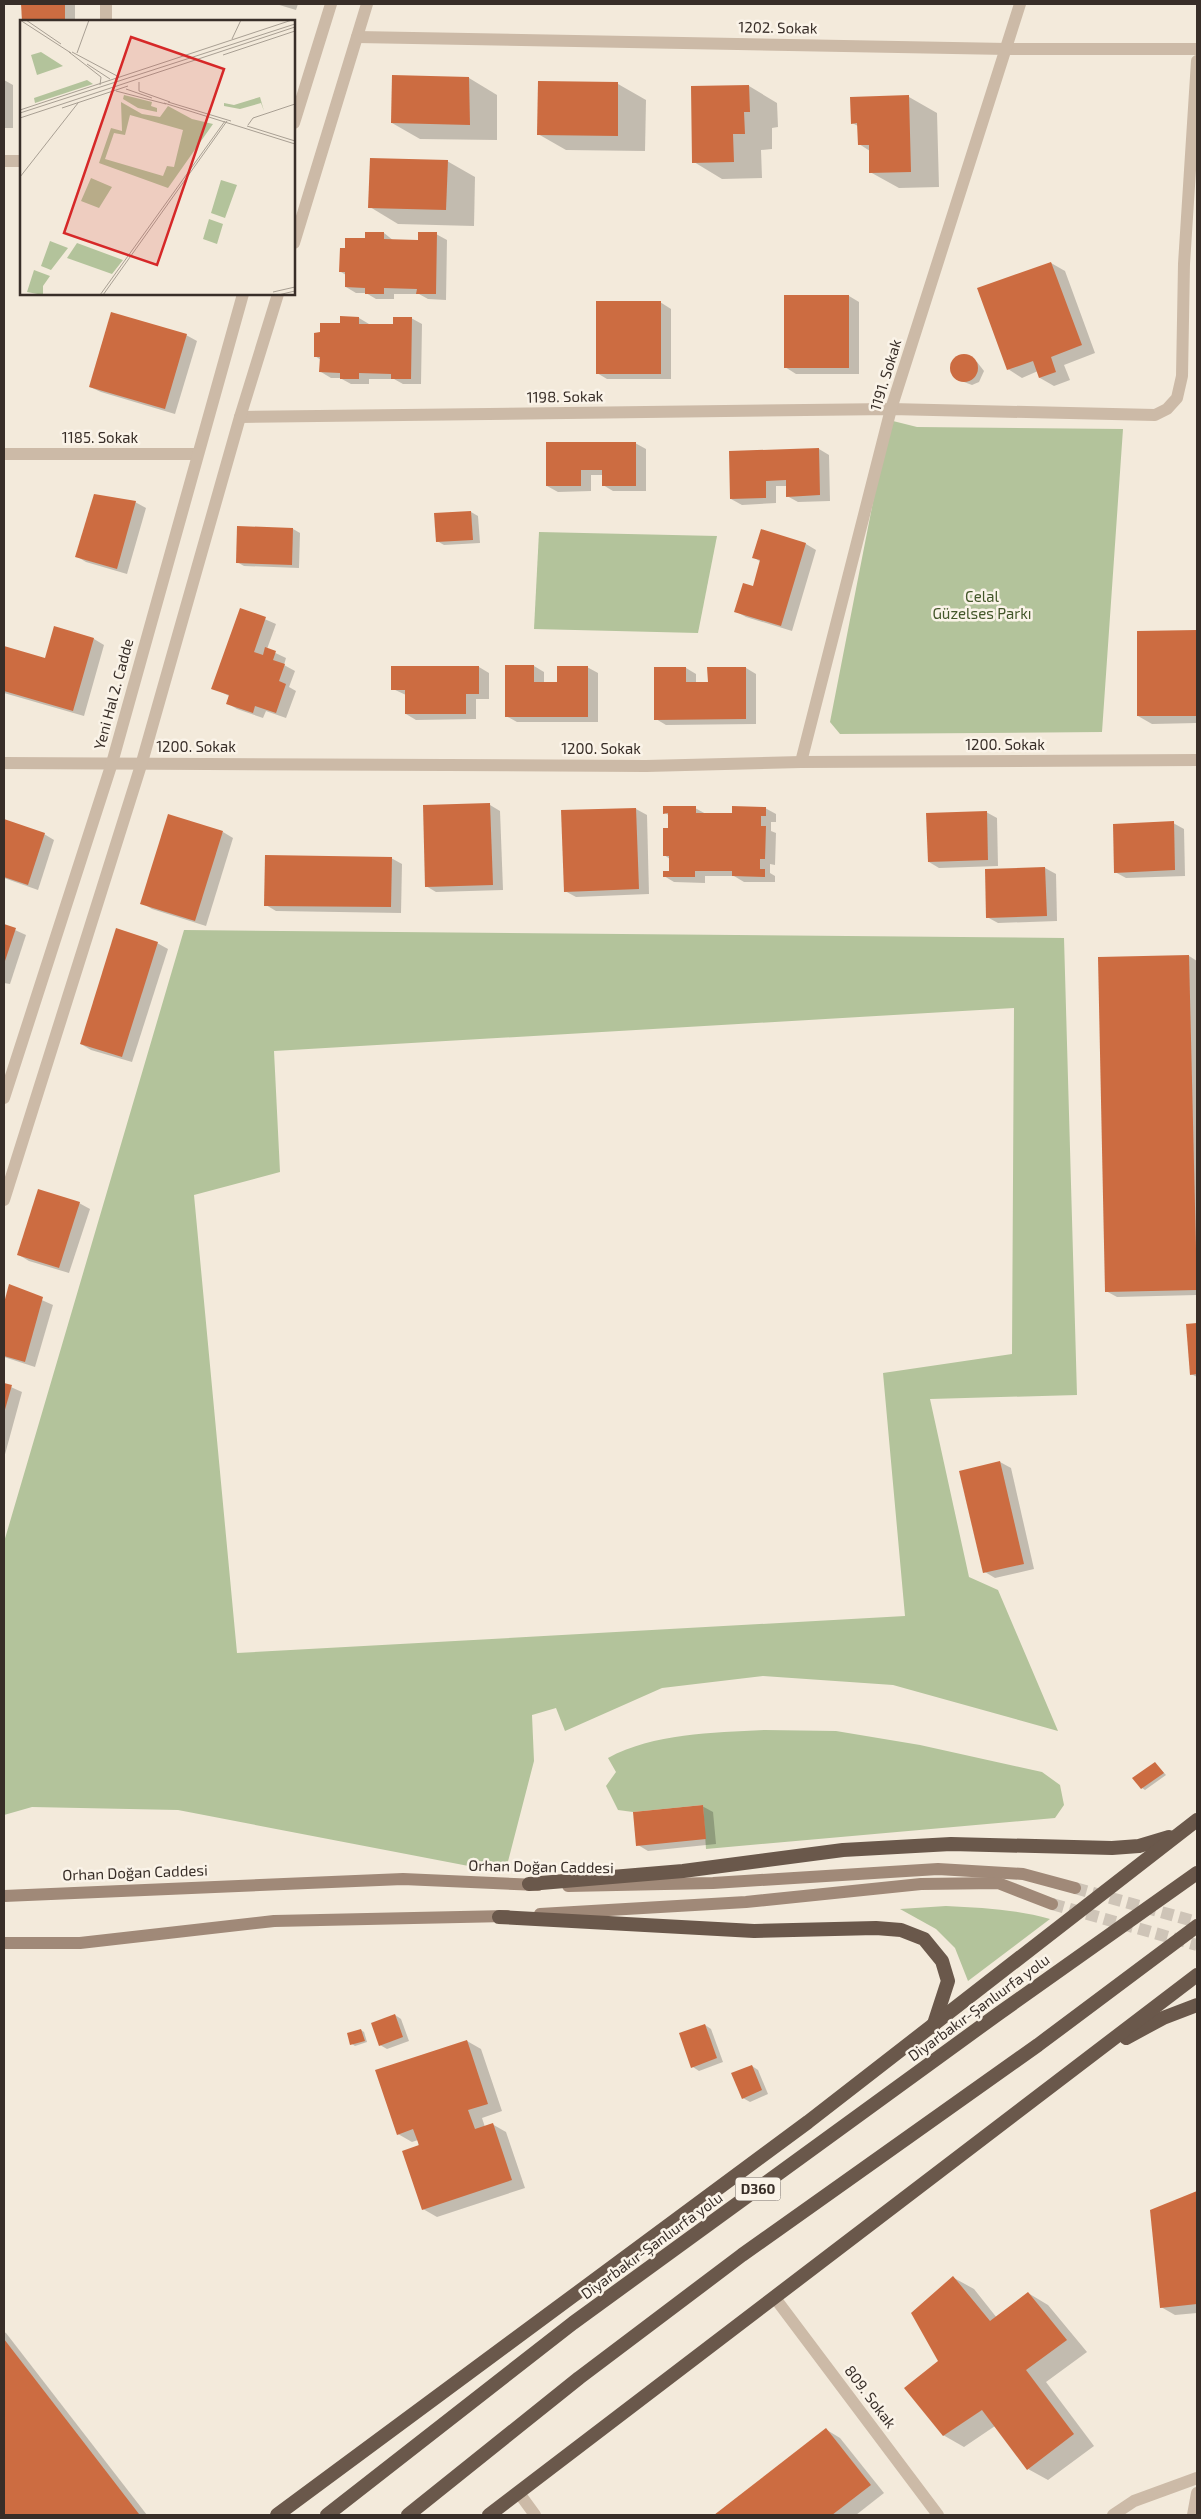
<svg xmlns="http://www.w3.org/2000/svg" width="1201" height="2519" viewBox="0 0 1201 2519" font-family="'Exo 2',sans-serif">
  <style>
    .green { fill: #b3c39b; fill-rule: evenodd }
    .shadow { fill: #0003 }
    .building { fill: #cc6c41 }
    .lines { fill: none; stroke-linecap: round; stroke-linejoin: round }
    .secondary-tunnel { stroke: #cec4b7; stroke-width: 12; stroke-dasharray: 12 6; stroke-linecap: butt }
    .minor { stroke: #ccbaa7; stroke-width: 12 }
    .tertiary { stroke: #ccbaa7; stroke-width: 12 }
    .secondary { stroke: #a08978; stroke-width: 12 }
    .trunk { stroke: #6a584b; stroke-width: 14 }
    .labels { text-anchor: middle; stroke-width: 5; stroke-linejoin: round; paint-order: stroke }
    .shield { fill: #faf3e8; stroke: #726962; stroke-width: 1 }
    .shield-label { font-size: 14px; font-weight: bold; fill: #382e28 }
    .street-label { font-size: 15px; fill: #382e28; stroke: #faf3e8 }
    .park-label { font-size: 15px; fill: #44572a; stroke: #faf3e8 }
    .inset-road { fill: none; stroke: #a89f93; stroke-width: 1 }
    .view { fill: #d62828; fill-opacity: 0.15; stroke: #d62828; stroke-width: 2.5 }
    .inset-edge { fill: none; stroke: #382e28; stroke-width: 2.5 }
  </style>
  <rect width="100%" height="100%" fill="#f3eadb"/>
  <g class="green">
    <path d="M 889,420 L 917,427 L 1123,429 L 1102,732 L 840,734 L 830,722 Z"/>
    <path d="M 539,532 L 717,536 L 698,633 L 534,629 Z"/>
    <path d="M 184,930 L 1064,938 L 1077,1395 L 930,1399 L 969,1577 L 998,1590 L 1058,1731 L 893,1685 L 763,1676 L 662,1688 L 565,1731 L 556,1708 L 532,1715 L 534,1761 L 505,1873 L 178,1810 L 32,1807 L 4,1815 L 4,1542 ZM 1014,1008 L 1012,1354 L 883,1373 L 905,1616 L 237,1653 L 194,1195 L 280,1172 L 274,1051 Z"/>
    <path d="M 765,1730 L 836,1731 L 920,1745 L 1042,1772 L 1060,1785 L 1064,1805 L 1055,1818 L 706,1849 L 703,1805 L 633,1812 L 618,1810 L 606,1786 L 616,1772 L 608,1758 C 654,1733 713,1733 765,1730 Z"/>
    <path d="M 946,1906 C 981,1908 1016,1909 1050,1919 L 968,1981 L 955,1948 L 936,1929 L 900,1909 Z"/>
  </g>
  <g class="shadow">
    <path d="M 22,4 L 75,4 L 75,21 L 23,21 Z"/>
    <path d="M 276,4 L 298,4 L 296,10 Z"/>
    <path d="M 469,78 L 497,95 L 497,140 L 420,139 L 392,123 Z"/>
    <path d="M 4,80 L 13,85 L 13,128 L 4,128 Z"/>
    <path d="M 618,84 L 646,100 L 645,151 L 566,150 L 538,134 Z"/>
    <path d="M 749,86 L 777,103 L 778,127 L 772,128 L 772,149 L 761,150 L 762,178 L 722,179 L 694,162 L 692,88 Z"/>
    <path d="M 909,97 L 937,113 L 939,187 L 899,188 L 870,172 L 870,151 L 859,144 L 858,126 L 852,123 Z"/>
    <path d="M 447,161 L 475,177 L 474,226 L 398,224 L 370,207 Z"/>
    <path d="M 384,233 L 394,241 L 419,241 L 436,234 L 447,240 L 446,300 L 428,299 L 419,294 L 394,294 L 394,299 L 376,299 L 366,293 L 356,293 L 346,287 L 346,275 L 341,272 L 346,249 Z"/>
    <path d="M 1051,263 L 1065,271 L 1095,353 L 1064,365 L 1070,380 L 1054,386 L 1040,378 L 1038,371 L 1022,378 L 1008,369 Z"/>
    <path d="M 849,296 L 859,302 L 859,374 L 796,374 L 785,367 Z"/>
    <path d="M 660,302 L 671,309 L 671,379 L 607,379 L 597,373 Z"/>
    <path d="M 359,318 L 369,324 L 394,326 L 411,318 L 422,324 L 421,384 L 403,384 L 394,379 L 369,379 L 369,384 L 351,384 L 340,378 L 331,378 L 321,372 L 321,360 L 315,356 L 341,325 Z"/>
    <path d="M 186,335 L 197,341 L 175,414 L 101,392 L 90,387 Z"/>
    <path d="M 962,356 L 977,362 L 984,371 L 979,382 L 972,385 L 956,379 L 951,371 L 955,359 Z"/>
    <path d="M 635,443 L 646,449 L 646,491 L 613,491 L 603,485 L 603,475 L 591,475 L 591,491 L 558,492 L 547,486 Z"/>
    <path d="M 819,449 L 829,455 L 830,501 L 798,502 L 787,496 L 787,486 L 776,486 L 776,503 L 742,505 L 731,499 Z"/>
    <path d="M 135,502 L 146,508 L 127,574 L 86,562 L 76,556 Z"/>
    <path d="M 471,512 L 478,516 L 480,543 L 444,545 L 437,541 L 435,514 Z"/>
    <path d="M 238,527 L 293,529 L 300,533 L 299,568 L 244,566 L 237,562 Z"/>
    <path d="M 762,531 L 806,544 L 816,550 L 792,631 L 746,617 L 735,611 L 754,588 L 761,562 L 753,557 Z"/>
    <path d="M 241,609 L 276,624 L 267,649 L 286,658 L 284,665 L 295,671 L 289,687 L 296,691 L 286,718 L 266,711 L 263,718 L 237,709 L 227,703 L 229,696 L 213,688 Z"/>
    <path d="M 55,628 L 94,639 L 104,645 L 84,716 L 4,693 L 4,648 L 46,660 Z"/>
    <path d="M 1138,632 L 1197,632 L 1197,723 L 1152,724 L 1138,716 Z"/>
    <path d="M 534,666 L 544,672 L 544,684 L 558,684 L 587,667 L 598,673 L 598,722 L 517,722 L 506,716 Z"/>
    <path d="M 479,667 L 489,673 L 489,699 L 476,699 L 476,719 L 416,720 L 406,714 L 406,695 L 393,689 Z"/>
    <path d="M 686,668 L 696,674 L 696,683 L 709,683 L 746,668 L 756,674 L 756,724 L 666,725 L 656,719 Z"/>
    <path d="M 490,805 L 500,811 L 503,890 L 436,892 L 426,886 Z"/>
    <path d="M 695,808 L 706,814 L 733,814 L 765,808 L 776,814 L 776,822 L 771,822 L 771,831 L 776,833 L 775,865 L 770,864 L 770,873 L 775,876 L 775,882 L 744,882 L 734,876 L 705,876 L 705,883 L 674,882 L 664,876 L 670,872 L 670,859 L 664,855 L 670,829 L 670,816 L 665,813 Z"/>
    <path d="M 636,809 L 647,815 L 649,894 L 576,897 L 565,891 L 562,811 Z"/>
    <path d="M 986,812 L 997,818 L 998,866 L 939,868 L 929,862 Z"/>
    <path d="M 4,821 L 44,834 L 54,840 L 38,890 L 4,878 Z"/>
    <path d="M 1173,823 L 1184,829 L 1185,876 L 1126,878 L 1115,872 Z"/>
    <path d="M 223,832 L 233,838 L 206,926 L 152,909 L 142,903 Z"/>
    <path d="M 391,858 L 402,864 L 401,913 L 276,911 L 266,905 Z"/>
    <path d="M 1045,868 L 1056,874 L 1057,921 L 998,923 L 987,917 L 986,870 Z"/>
    <path d="M 4,925 L 26,935 L 10,984 L 4,983 Z"/>
    <path d="M 157,943 L 168,949 L 132,1062 L 91,1050 L 81,1044 Z"/>
    <path d="M 1189,956 L 1197,961 L 1197,1295 L 1117,1297 L 1106,1291 L 1099,958 Z"/>
    <path d="M 79,1203 L 90,1209 L 69,1273 L 29,1261 L 19,1255 Z"/>
    <path d="M 10,1286 L 53,1305 L 35,1367 L 4,1357 L 4,1307 Z"/>
    <path d="M 1197,1324 L 1197,1377 L 1191,1374 L 1187,1325 Z"/>
    <path d="M 4,1384 L 22,1392 L 4,1458 Z"/>
    <path d="M 1000,1462 L 1011,1468 L 1034,1569 L 995,1578 L 985,1572 Z"/>
    <path d="M 1155,1763 L 1166,1775 L 1145,1790 L 1142,1788 Z"/>
    <path d="M 702,1806 L 713,1812 L 716,1844 L 648,1851 L 638,1845 Z"/>
    <path d="M 395,2015 L 401,2019 L 409,2041 L 387,2049 L 380,2045 Z"/>
    <path d="M 705,2025 L 711,2029 L 723,2062 L 699,2071 L 693,2067 Z"/>
    <path d="M 361,2030 L 364,2032 L 367,2042 L 355,2046 L 352,2044 Z"/>
    <path d="M 467,2041 L 481,2049 L 502,2111 L 482,2118 L 485,2127 L 492,2124 L 506,2132 L 525,2188 L 437,2217 L 423,2209 L 418,2140 L 412,2142 L 398,2134 Z"/>
    <path d="M 752,2066 L 758,2070 L 768,2094 L 750,2102 L 743,2098 Z"/>
    <path d="M 1197,2192 L 1197,2313 L 1175,2315 L 1161,2307 L 1152,2210 Z"/>
    <path d="M 954,2278 L 974,2289 L 997,2318 L 1028,2293 L 1048,2305 L 1087,2352 L 1046,2382 L 1094,2446 L 1048,2480 L 1028,2469 L 995,2426 L 964,2447 L 943,2435 L 939,2361 Z"/>
    <path d="M 4,2332 L 6,2333 L 147,2515 L 4,2515 Z"/>
    <path d="M 827,2430 L 840,2438 L 884,2493 L 856,2515 L 716,2515 Z"/>
  </g>
  <g class="building">
    <path d="M 21,4 L 65,4 L 65,21 L 22,21 Z"/>
    <path d="M 392,75 L 469,77 L 470,125 L 391,123 Z"/>
    <path d="M 538,81 L 618,82 L 618,136 L 537,135 Z"/>
    <path d="M 749,85 L 750,112 L 744,112 L 745,134 L 733,134 L 734,162 L 692,163 L 691,86 Z"/>
    <path d="M 909,95 L 911,172 L 869,173 L 869,145 L 858,145 L 857,123 L 851,124 L 850,97 Z"/>
    <path d="M 370,158 L 448,160 L 446,210 L 368,208 Z"/>
    <path d="M 365,232 L 384,232 L 384,239 L 418,240 L 418,232 L 437,232 L 436,294 L 416,294 L 417,289 L 384,288 L 384,294 L 365,294 L 365,288 L 345,287 L 345,272 L 339,272 L 340,248 L 345,248 L 345,238 L 365,238 Z"/>
    <path d="M 1051,262 L 1082,345 L 1051,357 L 1056,372 L 1039,378 L 1033,361 L 1007,370 L 977,288 Z"/>
    <rect x="784" y="295" width="65" height="73"/>
    <rect x="596" y="301" width="65" height="73"/>
    <path d="M 111,312 L 187,334 L 165,409 L 89,387 Z"/>
    <path d="M 340,316 L 359,317 L 359,324 L 393,324 L 393,317 L 412,317 L 411,379 L 391,379 L 391,374 L 359,373 L 359,379 L 340,379 L 340,373 L 319,372 L 320,357 L 314,357 L 314,333 L 320,332 L 320,323 L 340,323 Z"/>
    <circle cx="964" cy="368" r="14"/>
    <path d="M 546,442 L 636,442 L 636,486 L 602,486 L 602,470 L 581,470 L 581,486 L 546,486 Z"/>
    <path d="M 819,448 L 820,495 L 786,497 L 786,480 L 766,481 L 766,498 L 730,499 L 729,451 Z"/>
    <path d="M 94,494 L 136,501 L 117,569 L 75,557 Z"/>
    <path d="M 471,511 L 473,540 L 436,542 L 434,513 Z"/>
    <path d="M 237,526 L 293,528 L 292,565 L 236,563 Z"/>
    <path d="M 761,529 L 806,543 L 781,626 L 734,612 L 743,583 L 753,586 L 760,560 L 752,558 Z"/>
    <path d="M 240,608 L 266,617 L 254,652 L 263,655 L 265,647 L 276,651 L 273,660 L 285,664 L 279,681 L 286,684 L 276,713 L 255,706 L 253,713 L 226,704 L 229,695 L 211,689 Z"/>
    <path d="M 54,626 L 94,638 L 73,711 L 4,691 L 4,646 L 45,658 Z"/>
    <path d="M 1197,630 L 1197,716 L 1137,716 L 1137,631 Z"/>
    <path d="M 505,665 L 534,665 L 534,682 L 557,682 L 557,666 L 588,666 L 588,717 L 505,717 Z"/>
    <path d="M 391,666 L 479,666 L 479,694 L 466,694 L 466,714 L 405,714 L 405,690 L 391,690 Z"/>
    <path d="M 654,667 L 686,667 L 686,682 L 708,682 L 707,667 L 746,667 L 746,719 L 654,720 Z"/>
    <path d="M 490,803 L 493,885 L 425,887 L 423,805 Z"/>
    <path d="M 663,806 L 696,806 L 696,813 L 732,813 L 732,806 L 766,807 L 766,816 L 761,816 L 761,826 L 766,826 L 765,859 L 760,859 L 760,869 L 765,869 L 765,877 L 732,876 L 732,871 L 695,871 L 695,877 L 663,877 L 663,871 L 669,871 L 669,856 L 663,856 L 663,828 L 668,828 L 668,813 L 663,814 Z"/>
    <path d="M 636,808 L 639,889 L 564,892 L 561,810 Z"/>
    <path d="M 987,811 L 988,860 L 928,862 L 926,813 Z"/>
    <path d="M 168,814 L 223,831 L 195,921 L 140,904 Z"/>
    <path d="M 4,819 L 45,833 L 28,885 L 4,877 Z"/>
    <path d="M 1174,821 L 1175,870 L 1114,873 L 1113,824 Z"/>
    <path d="M 265,855 L 392,857 L 391,907 L 264,906 Z"/>
    <path d="M 1045,867 L 1047,916 L 986,918 L 985,869 Z"/>
    <path d="M 4,924 L 16,928 L 4,964 Z"/>
    <path d="M 116,928 L 158,942 L 122,1057 L 80,1044 Z"/>
    <path d="M 1189,955 L 1197,1290 L 1105,1292 L 1098,957 Z"/>
    <path d="M 38,1189 L 80,1202 L 59,1268 L 17,1255 Z"/>
    <path d="M 9,1284 L 43,1297 L 25,1362 L 4,1356 L 4,1303 Z"/>
    <path d="M 1197,1323 L 1197,1374 L 1190,1375 L 1186,1324 Z"/>
    <path d="M 4,1383 L 12,1385 L 4,1413 Z"/>
    <path d="M 1000,1461 L 1024,1564 L 983,1573 L 959,1471 Z"/>
    <path d="M 1155,1762 L 1164,1773 L 1141,1789 L 1132,1778 Z"/>
    <path d="M 703,1805 L 706,1839 L 636,1846 L 633,1812 Z"/>
    <path d="M 395,2014 L 403,2037 L 379,2046 L 371,2023 Z"/>
    <path d="M 705,2024 L 717,2058 L 691,2068 L 679,2033 Z"/>
    <path d="M 361,2029 L 365,2041 L 350,2045 L 347,2033 Z"/>
    <path d="M 467,2040 L 488,2104 L 468,2110 L 475,2129 L 493,2123 L 512,2180 L 422,2210 L 402,2151 L 419,2145 L 413,2129 L 397,2135 L 375,2070 Z"/>
    <path d="M 752,2065 L 762,2090 L 742,2099 L 731,2073 Z"/>
    <path d="M 1197,2191 L 1197,2304 L 1160,2308 L 1150,2210 Z"/>
    <path d="M 953,2276 L 990,2321 L 1028,2292 L 1067,2340 L 1026,2370 L 1074,2434 L 1027,2470 L 982,2410 L 943,2436 L 904,2388 L 938,2361 L 911,2313 Z"/>
    <path d="M 4,2339 L 139,2514 L 138,2515 L 4,2515 Z"/>
    <path d="M 826,2428 L 871,2485 L 832,2515 L 714,2515 Z"/>
  </g>
  <g class="lines">
    <g class="secondary-tunnel">
      <path d="M 1075,1888 L 1197,1922"/>
      <path d="M 1052,1904 L 1197,1945"/>
    </g>
    <g class="minor">
      <path d="M 106,4 L 106,21"/>
      <path d="M 357,37 L 1007,49 L 1197,49"/>
      <path d="M 4,161 L 21,161"/>
      <path d="M 240,417 L 891,409 L 1155,415 L 1167,409 L 1177,398 L 1182,376 L 1184,264 L 1197,61"/>
      <path d="M 4,454 L 197,454"/>
      <path d="M 801,762 L 891,409 L 1020,4"/>
      <path d="M 4,763 L 646,766 L 801,762 L 1197,760"/>
      <path d="M 775,2298 L 938,2515"/>
      <path d="M 519,2493 L 535,2515"/>
      <path d="M 1113,2515 L 1134,2501 L 1197,2478"/>
      <path d="M 1193,2515 L 1197,2493"/>
    </g>
    <g class="tertiary">
      <path d="M 294,123 L 331,4"/>
      <path d="M 294,243 L 367,4"/>
      <path d="M 4,1098 L 112,763 L 243,294"/>
      <path d="M 4,1200 L 142,762 L 240,417 L 278,294"/>
    </g>
    <g class="secondary">
      <path d="M 568,1886 L 713,1883 L 938,1869 L 1023,1874 L 1075,1888"/>
      <path d="M 4,1896 L 403,1879 L 538,1885"/>
      <path d="M 540,1914 L 746,1902 L 921,1884 L 998,1883 L 1052,1904"/>
      <path d="M 4,1943 L 80,1943 L 274,1921 L 507,1916"/>
    </g>
    <g class="trunk">
      <path d="M 529,1884 L 683,1871 L 843,1850 L 951,1844 L 1112,1848 L 1139,1846 L 1169,1837"/>
      <path d="M 499,1917 L 754,1931 L 876,1928 L 901,1930 L 924,1939 L 942,1961 L 948,1981 L 933,2027"/>
      <path d="M 1126,2038 L 1163,2018 L 1197,2005"/>
      <path d="M 277,2515 L 808,2122 L 1197,1820"/>
      <path d="M 327,2515 L 573,2323 L 998,2014 L 1197,1873"/>
      <path d="M 408,2515 L 579,2378 L 742,2255 L 1038,2045 L 1197,1926"/>
      <path d="M 489,2515 L 1197,1975"/>
    </g>
  </g>
  <g class="labels">
    <rect class="shield" x="735.5" y="2177.5" width="45" height="23" rx="4"/>
    <g class="shield-label">
      <text x="758" y="2194">D360</text>
    </g>
    <g class="street-label">
      <text transform="translate(778 28) rotate(1)" y="5">1202. Sokak</text>
      <text transform="translate(886 375) rotate(-73)" y="5">1191. Sokak</text>
      <text transform="translate(565 397) rotate(-1)" y="5">1198. Sokak</text>
      <text x="100" y="443">1185. Sokak</text>
      <text transform="translate(114 694) rotate(-75)" y="5">Yeni Hal 2. Cadde</text>
      <text x="1005" y="750">1200. Sokak</text>
      <text x="196" y="752">1200. Sokak</text>
      <text x="601" y="754">1200. Sokak</text>
      <text transform="translate(541 1867) rotate(1)" y="5">Orhan Doğan Caddesi</text>
      <text transform="translate(135 1873) rotate(-2)" y="5">Orhan Doğan Caddesi</text>
      <text transform="translate(979 2008) rotate(-36)" y="5">Diyarbakır-Şanlıurfa yolu</text>
      <text transform="translate(652 2246) rotate(-36)" y="5">Diyarbakır-Şanlıurfa yolu</text>
      <text transform="translate(870 2397) rotate(53)" y="5">809. Sokak</text>
    </g>
    <g class="park-label">
      <text x="982" y="602">Celal<tspan x="982" dy="17">Güzelses Parkı</tspan></text>
    </g>
  </g>
  <g transform="translate(20 20)">
    <rect width="275" height="275" fill="#f3eadb"/>
    <path d="M 21,32 L 43,46 L 17,55 L 11,35 ZM 67,60 L 73,64 L 15,83 L 14,78 ZM 104,75 L 132,82 L 131,86 L 137,88 L 137,92 L 118,88 L 103,79 ZM 240,77 L 244,91 L 241,83 L 220,89 L 204,86 L 204,83 L 214,85 ZM 101,82 L 122,94 L 140,97 L 148,86 L 172,99 L 193,104 L 148,168 L 79,143 L 91,108 L 102,111 ZM 110,95 L 163,110 L 154,147 L 147,146 L 143,156 L 85,139 L 94,113 L 105,115 ZM 71,158 L 92,167 L 79,188 L 61,181 ZM 201,160 L 217,165 L 205,198 L 191,193 ZM 189,199 L 203,204 L 197,224 L 183,219 ZM 30,221 L 48,228 L 31,250 L 21,246 ZM 57,223 L 103,240 L 92,254 L 47,238 ZM 14,250 L 30,256 L 23,266 L 23,275 L 7,272 Z" fill="#b3c39b" fill-rule="evenodd"/>
    <path class="inset-road" d="M 0,0 L 51,33M 6,0 L 41,24M 212,19 L 221,0M 49,32 L 81,57 L 80,65M 52,32 L 99,57M 57,33 L 69,0M 203,35 L 275,11M 67,44 L 90,59M 119,62 L 119,71 L 150,82M 106,69 L 132,78M 96,71 L 146,84M 148,82 L 211,101M 144,83 L 275,124M 42,88 L 108,66M 0,90 L 272,0M 0,93 L 275,4M 0,98 L 275,7M 228,105 L 233,98 L 275,84M 227,106 L 275,121M 0,157 L 58,83M 253,272 L 275,267M 80,275 L 205,101M 83,275 L 207,101M 258,275 L 275,271"/>
    <path class="view" d="M 111,17 L 204,49 L 137,245 L 44,213 Z"/>
    <rect width="275" height="275" class="inset-edge"/>
  </g>
  <rect width="1201" height="2519" fill="none" stroke="#382e28" stroke-width="10"/>
</svg>
